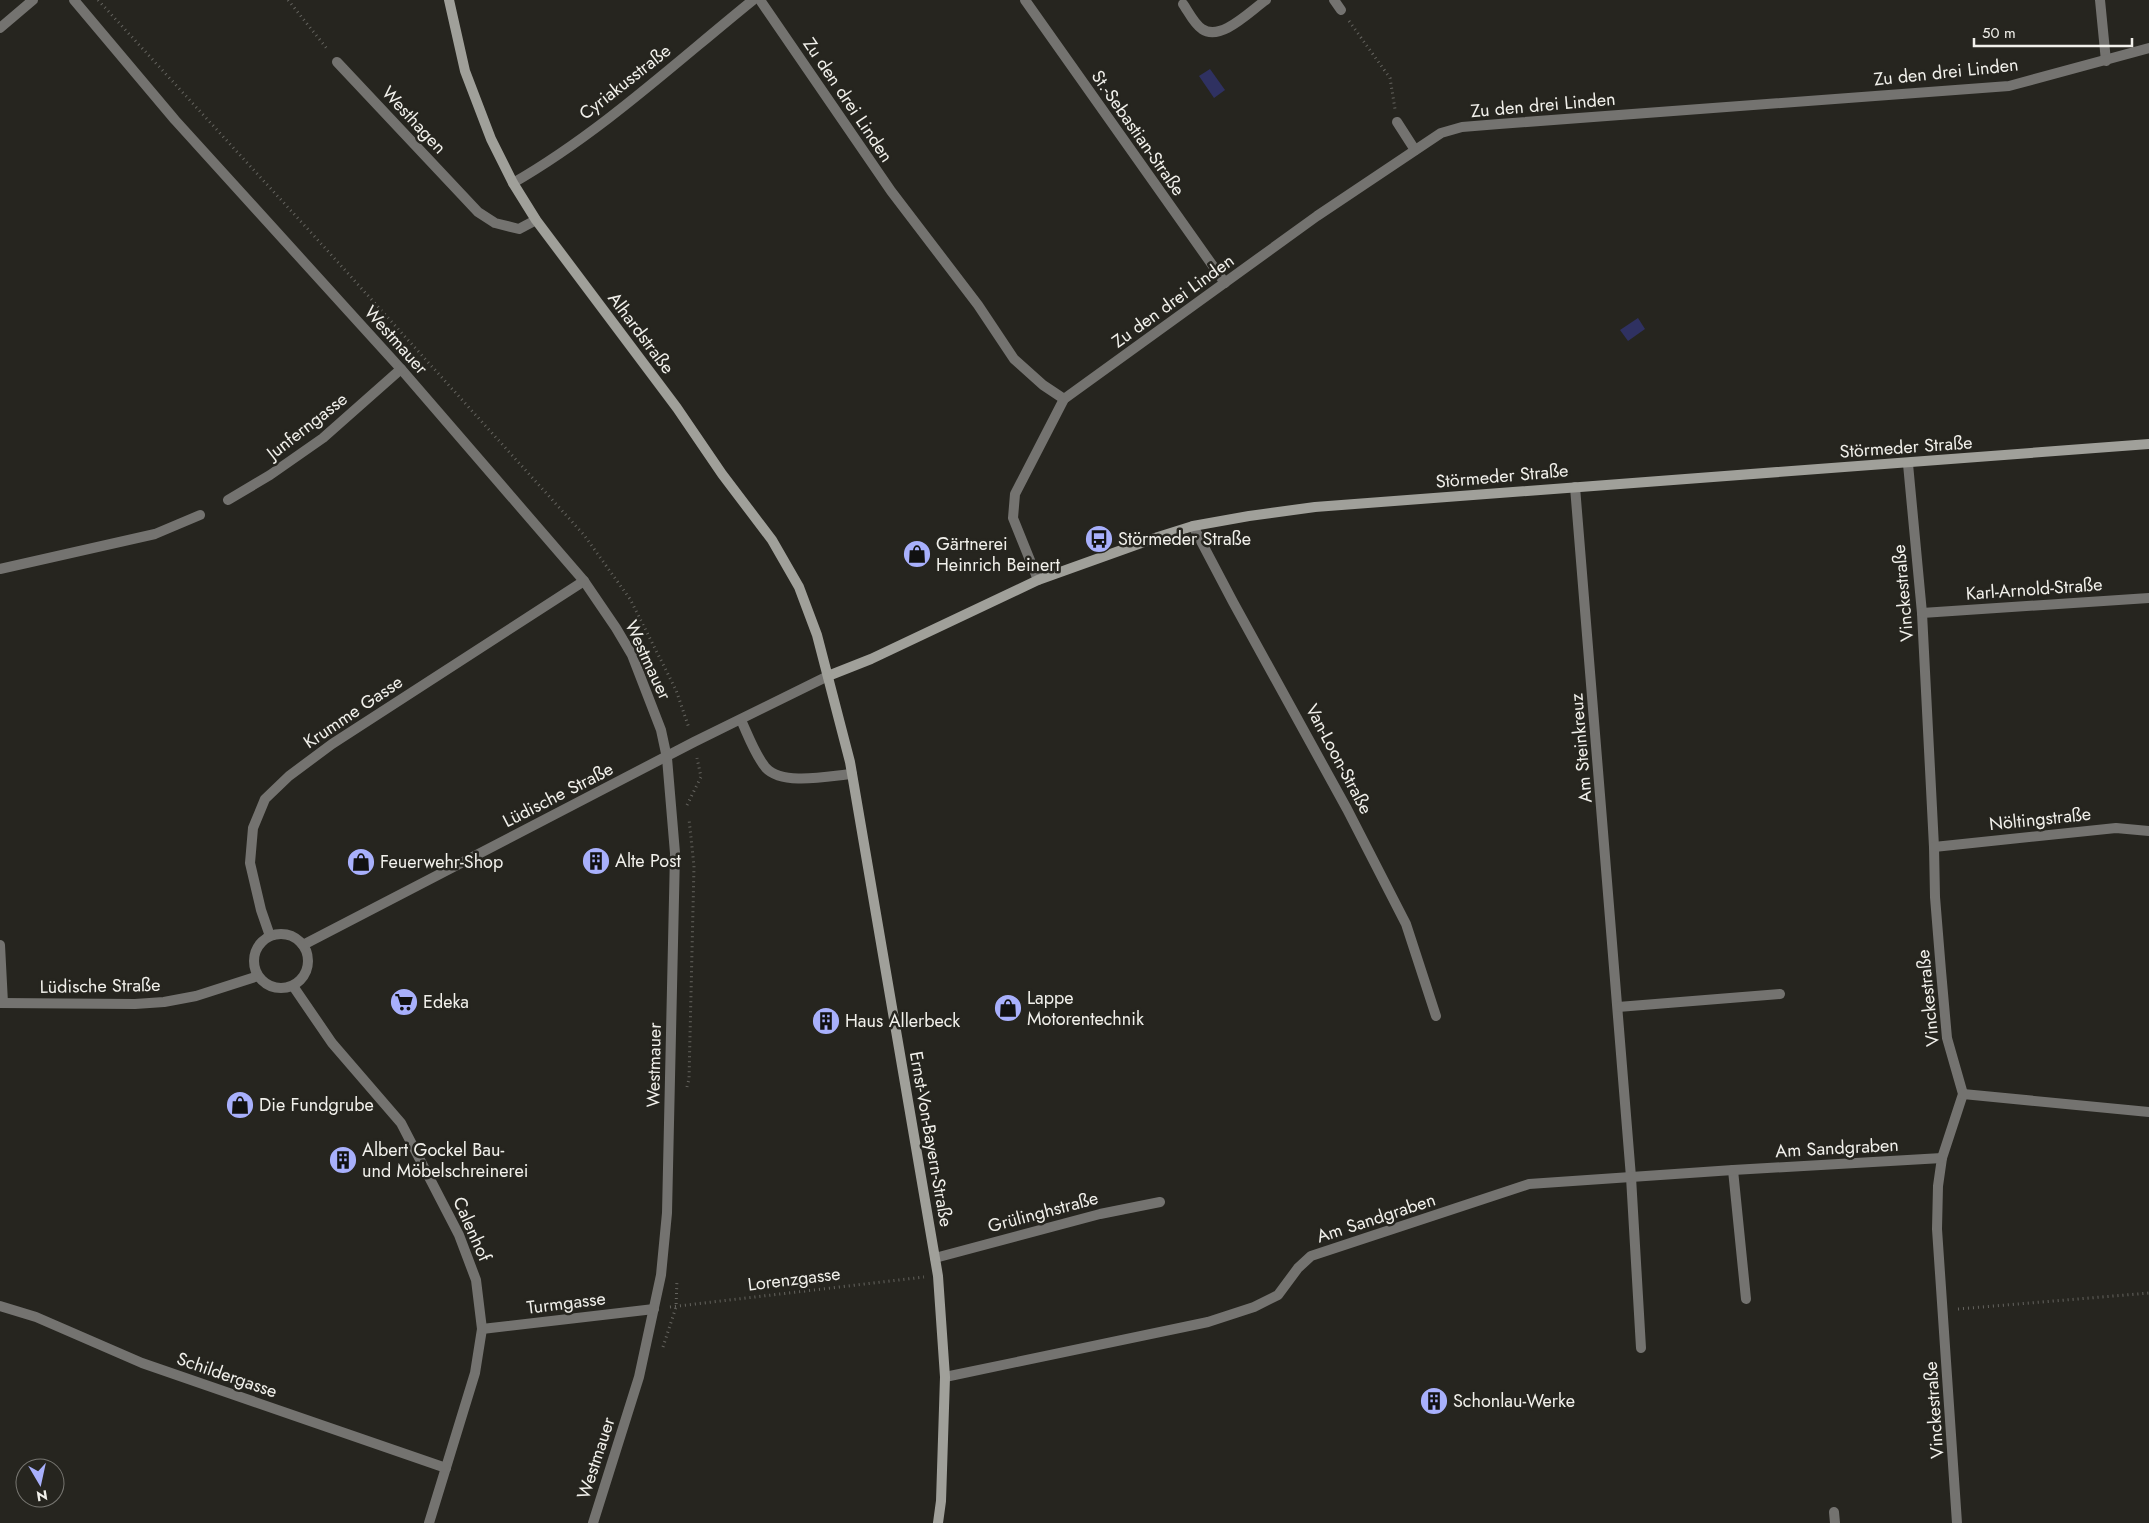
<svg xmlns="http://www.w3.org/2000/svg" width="2149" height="1523" viewBox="0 0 2149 1523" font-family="Jost,sans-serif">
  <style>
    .water { fill: #2f3161 }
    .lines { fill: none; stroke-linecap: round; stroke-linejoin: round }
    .path { stroke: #65645f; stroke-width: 3; stroke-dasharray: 1 4; stroke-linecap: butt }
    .service { stroke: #747370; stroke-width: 10 }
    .minor { stroke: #747370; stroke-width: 10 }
    .secondary { stroke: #a0a09a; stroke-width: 10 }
    .labels { text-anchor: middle; stroke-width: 5; stroke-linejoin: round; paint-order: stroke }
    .street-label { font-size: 18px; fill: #f1f0eb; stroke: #26251f }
    .poi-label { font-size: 18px; fill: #f1f0eb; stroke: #26251f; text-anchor: start }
  </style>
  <rect width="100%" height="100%" fill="#26251f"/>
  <g class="water">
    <path d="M 1210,69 L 1225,90 L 1214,98 L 1199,76 Z"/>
    <path d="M 1638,318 L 1645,329 L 1628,341 L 1620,330 Z"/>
  </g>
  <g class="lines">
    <g class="path">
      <path d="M 98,0 L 316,238 L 584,535 L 630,599 L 676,690 L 689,728"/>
      <path d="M 288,0 L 328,50"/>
      <path d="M 1349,21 L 1390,78 L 1395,109"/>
      <path d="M 687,805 L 701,777 L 697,758"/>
      <path d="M 687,1087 L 689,1079 L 694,866 L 689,819"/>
      <path d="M 670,1307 L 924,1277"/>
      <path d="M 1958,1309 L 2149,1293"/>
      <path d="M 663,1347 L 676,1307 L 677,1280"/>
    </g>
    <g class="service">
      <path d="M 1183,4 C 1188,11 1194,24 1202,29 C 1221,42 1250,11 1266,0"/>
      <path d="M 337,62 L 478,212 L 495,223 L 519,229 L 536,220"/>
      <path d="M 1397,122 L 1415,150"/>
      <path d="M 741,720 C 748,735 755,755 766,768 C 783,786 829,776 852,774"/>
      <path d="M 1733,1170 L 1746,1299"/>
      <path d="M 1631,1177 L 1641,1348"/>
    </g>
    <g class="minor">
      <path d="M 74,0 L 175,120 L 401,369 L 584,581 L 616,628 L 632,655 L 661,730 L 667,758 L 675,853 L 667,1213 L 661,1275 L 639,1377 L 593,1523"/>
      <path d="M 760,0 L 891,191 L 978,305 L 1014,359 L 1043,385 L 1064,399"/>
      <path d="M 1025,0 L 1225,283"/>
      <path d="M 1334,0 L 1341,10"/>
      <path d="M 2100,0 L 2106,61"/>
      <path d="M 0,28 L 33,0"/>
      <path d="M 513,183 C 600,133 675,63 753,0"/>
      <path d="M 1908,464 L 1922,613 L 1934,847 L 1935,897 L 1941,971 L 1947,1038 L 1963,1094 L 1942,1158 L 1938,1186 L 1937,1229 L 1957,1523"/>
      <path d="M 1575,487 L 1631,1177"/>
      <path d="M 228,500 L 270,475 L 323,438 L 401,369"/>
      <path d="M 1193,526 L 1233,602 L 1347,809 L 1406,924 L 1436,1016"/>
      <path d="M 0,569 L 155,534 L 200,515"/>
      <path d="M 1038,580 L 1013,518 L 1015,494 L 1064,399 L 1317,216 L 1441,133 L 1462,127 L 1499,124 L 2009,86 L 2149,48"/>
      <path d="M 1922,613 L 2149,598"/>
      <path d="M 1934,847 L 2116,828 L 2149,831"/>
      <circle cx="281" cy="961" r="27"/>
      <path d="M 270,936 L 261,910 L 250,863 L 253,828 L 265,799 L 289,776 L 332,744 L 584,581"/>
      <path d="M 0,945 L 3,1003"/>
      <path d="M 303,945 L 694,742 L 828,676"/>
      <path d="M 293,986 L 332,1043 L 401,1123 L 459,1235 L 476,1280 L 482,1329 L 475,1373 L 429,1523"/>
      <path d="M 0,1003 L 135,1004 L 164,1002 L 196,996 L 258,976"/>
      <path d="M 1618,1007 L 1780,994"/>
      <path d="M 1963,1094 L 2149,1112"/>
      <path d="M 935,1258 L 1100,1214 L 1160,1202"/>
      <path d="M 0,1306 L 36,1317 L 142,1363 L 446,1468"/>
      <path d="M 482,1329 L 654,1309"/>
      <path d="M 945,1377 L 1208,1322 L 1254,1307 L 1278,1295 L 1298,1268 L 1311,1256 L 1529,1184 L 1733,1170 L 1942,1158"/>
      <path d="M 1834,1512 L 1835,1523"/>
    </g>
    <g class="secondary">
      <path d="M 449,0 L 465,71 L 491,139 L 513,183 L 536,220 L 677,408 L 722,474 L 772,540 L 799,587 L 817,635 L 850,762 L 938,1276 L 945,1377 L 941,1501 L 938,1523"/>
      <path d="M 828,676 L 871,659 L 1038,580 L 1158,537 L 1193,526 L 1249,516 L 1315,507 L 2149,444"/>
    </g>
  </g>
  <defs>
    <symbol id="bus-disc" viewBox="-11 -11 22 22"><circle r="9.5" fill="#a8b0fc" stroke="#26251f"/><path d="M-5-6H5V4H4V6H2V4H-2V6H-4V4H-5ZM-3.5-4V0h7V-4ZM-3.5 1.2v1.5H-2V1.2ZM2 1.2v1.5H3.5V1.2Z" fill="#111"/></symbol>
    <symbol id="shop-disc" viewBox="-11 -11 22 22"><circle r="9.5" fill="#a8b0fc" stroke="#26251f"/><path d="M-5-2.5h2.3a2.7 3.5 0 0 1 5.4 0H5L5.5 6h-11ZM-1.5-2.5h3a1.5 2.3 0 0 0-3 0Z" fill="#111"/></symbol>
    <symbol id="building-disc" viewBox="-11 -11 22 22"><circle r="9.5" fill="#a8b0fc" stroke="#26251f"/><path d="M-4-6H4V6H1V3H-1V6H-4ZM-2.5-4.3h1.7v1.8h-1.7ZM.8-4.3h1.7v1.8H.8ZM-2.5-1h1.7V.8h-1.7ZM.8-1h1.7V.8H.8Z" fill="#111"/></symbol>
    <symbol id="supermarket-disc" viewBox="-11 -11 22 22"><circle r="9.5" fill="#a8b0fc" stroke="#26251f"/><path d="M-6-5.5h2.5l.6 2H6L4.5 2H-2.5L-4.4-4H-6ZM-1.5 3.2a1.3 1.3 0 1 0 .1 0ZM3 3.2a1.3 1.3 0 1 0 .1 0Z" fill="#111"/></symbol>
  </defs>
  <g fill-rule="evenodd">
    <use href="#bus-disc" x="1083" y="523" width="32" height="32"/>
    <use href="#shop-disc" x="901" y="538" width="32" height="32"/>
    <use href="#building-disc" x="580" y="845" width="32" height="32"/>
    <use href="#shop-disc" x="345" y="846" width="32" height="32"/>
    <use href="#supermarket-disc" x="388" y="986" width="32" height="32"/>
    <use href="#shop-disc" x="992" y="992" width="32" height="32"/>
    <use href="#building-disc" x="810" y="1005" width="32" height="32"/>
    <use href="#shop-disc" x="224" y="1089" width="32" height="32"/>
    <use href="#building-disc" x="327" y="1144" width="32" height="32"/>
    <use href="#building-disc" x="1418" y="1385" width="32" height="32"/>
  </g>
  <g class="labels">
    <g class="street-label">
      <text transform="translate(1946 72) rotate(-6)" y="6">Zu den drei Linden</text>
      <text transform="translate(625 82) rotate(-38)" y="6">Cyriakusstraße</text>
      <text transform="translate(848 100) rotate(56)" y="6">Zu den drei Linden</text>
      <text transform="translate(1543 105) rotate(-5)" y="6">Zu den drei Linden</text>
      <text transform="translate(414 120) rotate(47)" y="6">Westhagen</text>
      <text transform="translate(1138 133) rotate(55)" y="6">St.-Sebastian-Straße</text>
      <text transform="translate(1173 301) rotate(-36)" y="6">Zu den drei Linden</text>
      <text transform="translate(641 333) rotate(53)" y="6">Alhardstraße</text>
      <text transform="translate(396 340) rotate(48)" y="6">Westmauer</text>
      <text transform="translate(307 426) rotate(-38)" y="6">Junferngasse</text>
      <text transform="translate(1906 447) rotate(-4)" y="6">Störmeder Straße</text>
      <text transform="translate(1502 476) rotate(-5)" y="6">Störmeder Straße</text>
      <text transform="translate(2034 589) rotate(-4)" y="6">Karl-Arnold-Straße</text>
      <text transform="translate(1903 593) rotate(-95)" y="6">Vinckestraße</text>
      <text transform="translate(648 660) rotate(65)" y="6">Westmauer</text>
      <text transform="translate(353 712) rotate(-34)" y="6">Krumme Gasse</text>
      <text transform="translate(1581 748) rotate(-95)" y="6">Am Steinkreuz</text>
      <text transform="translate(1339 759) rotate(62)" y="6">Van-Loon-Straße</text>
      <text transform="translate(558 795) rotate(-27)" y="6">Lüdische Straße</text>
      <text transform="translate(2040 819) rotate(-6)" y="6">Nöltingstraße</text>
      <text transform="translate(100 986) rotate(-1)" y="6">Lüdische Straße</text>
      <text transform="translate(1928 998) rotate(-96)" y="6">Vinckestraße</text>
      <text transform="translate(654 1065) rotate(-89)" y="6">Westmauer</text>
      <text transform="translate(931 1139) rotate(80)" y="6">Ernst-Von-Bayern-Straße</text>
      <text transform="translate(1837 1148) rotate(-3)" y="6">Am Sandgraben</text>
      <text transform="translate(1043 1212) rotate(-15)" y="6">Grülinghstraße</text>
      <text transform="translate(1376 1218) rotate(-18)" y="6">Am Sandgraben</text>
      <text transform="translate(472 1229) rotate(66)" y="6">Calenhof</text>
      <text transform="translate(794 1279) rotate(-7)" y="6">Lorenzgasse</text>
      <text transform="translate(566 1303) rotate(-7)" y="6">Turmgasse</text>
      <text transform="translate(227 1375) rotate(19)" y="6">Schildergasse</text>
      <text transform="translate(1934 1410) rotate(-94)" y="6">Vinckestraße</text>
      <text transform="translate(596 1458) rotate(-72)" y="6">Westmauer</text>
    </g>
    <g class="poi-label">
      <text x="1118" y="545">Störmeder Straße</text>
      <text x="936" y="550">Gärtnerei<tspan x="936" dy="21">Heinrich Beinert</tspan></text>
      <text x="615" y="867">Alte Post</text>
      <text x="380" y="868">Feuerwehr-Shop</text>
      <text x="1027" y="1004">Lappe<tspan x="1027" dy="21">Motorentechnik</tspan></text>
      <text x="423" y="1008">Edeka</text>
      <text x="845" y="1027">Haus Allerbeck</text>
      <text x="259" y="1111">Die Fundgrube</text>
      <text x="362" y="1156">Albert Gockel Bau-<tspan x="362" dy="21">und Möbelschreinerei</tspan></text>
      <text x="1453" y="1407">Schonlau-Werke</text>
    </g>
  </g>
  <g transform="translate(40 1483) rotate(171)"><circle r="24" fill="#26251f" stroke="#777671"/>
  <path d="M0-4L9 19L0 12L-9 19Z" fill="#a8b0fc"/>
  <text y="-8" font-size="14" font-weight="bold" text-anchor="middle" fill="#f1f0eb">N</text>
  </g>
  <path d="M1974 38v8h158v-8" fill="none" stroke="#f1f0eb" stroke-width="2.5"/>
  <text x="1982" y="38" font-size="15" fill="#f1f0eb" stroke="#26251f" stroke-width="4" paint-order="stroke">50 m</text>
</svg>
